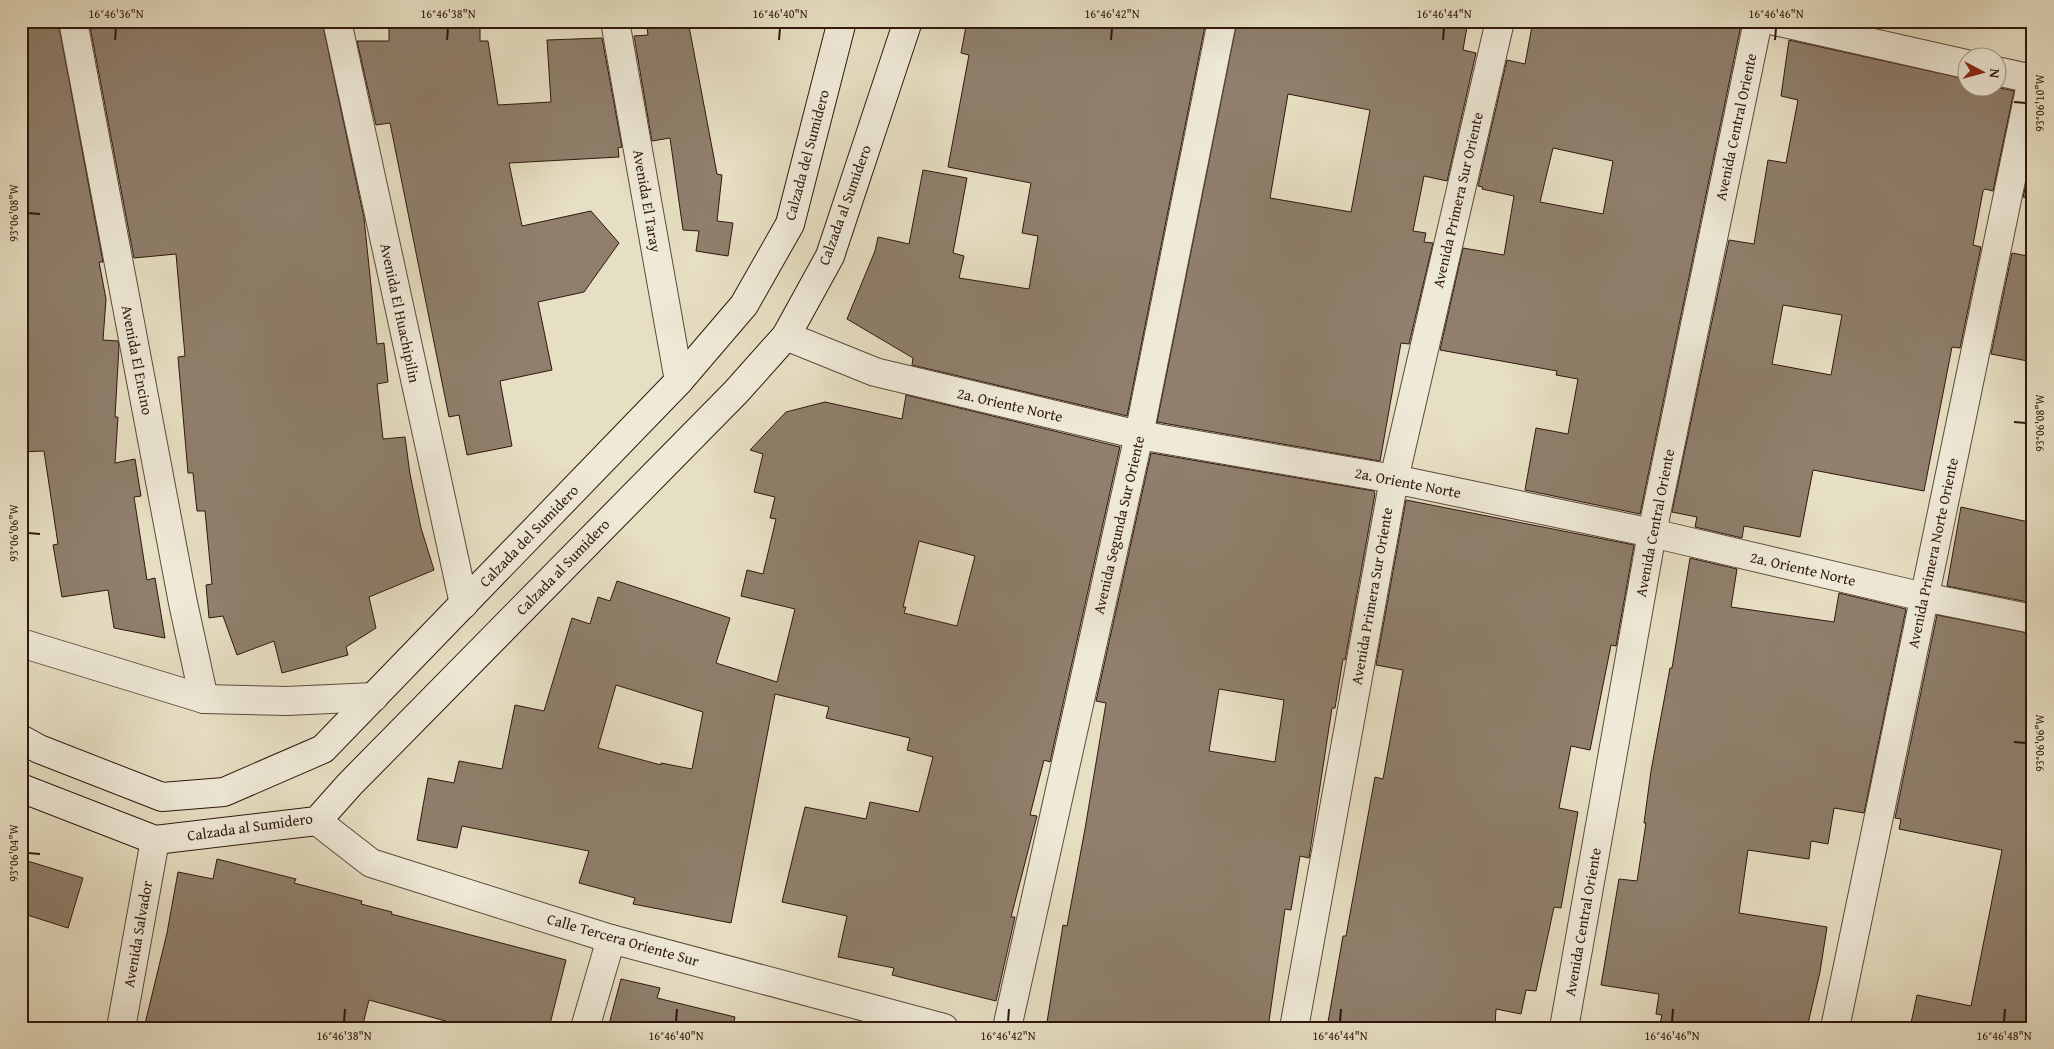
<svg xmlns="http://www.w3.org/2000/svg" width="2054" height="1049" viewBox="0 0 2054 1049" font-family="'Gentium Book Plus',serif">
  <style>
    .building { fill: #8f7f6c; stroke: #2f180d; fill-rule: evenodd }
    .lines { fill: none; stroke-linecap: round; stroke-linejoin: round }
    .minor-casing { stroke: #5d4a3a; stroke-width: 30 }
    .tertiary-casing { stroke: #5d4a3a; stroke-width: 30 }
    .secondary-casing { stroke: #2f180d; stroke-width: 30 }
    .minor { stroke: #efead8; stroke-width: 28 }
    .tertiary { stroke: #efead8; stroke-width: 28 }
    .secondary { stroke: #efead8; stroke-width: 28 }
    .ticks { fill: none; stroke: #2f180d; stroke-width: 2 }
    .labels { text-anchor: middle; stroke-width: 5; stroke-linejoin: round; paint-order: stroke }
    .street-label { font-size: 15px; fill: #2f180d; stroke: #efead8 }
    .neatline { fill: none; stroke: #2f180d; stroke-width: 2 }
    .ticks-label { font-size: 12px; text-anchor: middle; fill: #2f180d }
  </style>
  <rect width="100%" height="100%" fill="#e7dfc3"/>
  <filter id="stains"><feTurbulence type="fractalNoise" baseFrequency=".004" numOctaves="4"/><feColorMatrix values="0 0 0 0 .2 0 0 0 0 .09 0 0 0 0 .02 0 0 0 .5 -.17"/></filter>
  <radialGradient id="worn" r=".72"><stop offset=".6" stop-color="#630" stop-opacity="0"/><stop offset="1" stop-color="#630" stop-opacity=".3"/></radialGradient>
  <g class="building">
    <path d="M 21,21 L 58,21 L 103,262 L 99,262 L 106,299 L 103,340 L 118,341 L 119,346 L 115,417 L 118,417 L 115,463 L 135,459 L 141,496 L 134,497 L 147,580 L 155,578 L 165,638 L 114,628 L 108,590 L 62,597 L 53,545 L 58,544 L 44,451 L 21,452 L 21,317 L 23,283 L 21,283 Z"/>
    <path d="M 89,21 L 322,21 L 364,218 L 377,344 L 384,343 L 388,382 L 377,384 L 383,439 L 405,437 L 410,474 L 421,528 L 434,570 L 369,597 L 376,628 L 346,647 L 348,655 L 282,673 L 274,641 L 237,655 L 223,616 L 209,618 L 206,585 L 212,584 L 205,511 L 197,511 L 193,473 L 188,473 L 178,357 L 185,356 L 176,254 L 134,258 Z"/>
    <path d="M 389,21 L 480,21 L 480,41 L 488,41 L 498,105 L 551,102 L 547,40 L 602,38 L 622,147 L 618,148 L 619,157 L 509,163 L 522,226 L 591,211 L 619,243 L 584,292 L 538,302 L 552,370 L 500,381 L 512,446 L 467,455 L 459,415 L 449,417 L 390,123 L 376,125 L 357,41 L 389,41 Z"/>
    <path d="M 646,21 L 688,21 L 717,174 L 722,175 L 717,221 L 733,223 L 728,256 L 696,251 L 699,231 L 683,230 L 670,138 L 652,141 L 634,36 L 648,35 Z"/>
    <path d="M 967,21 L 1206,21 L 1127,416 L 912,365 L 913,358 L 847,319 L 875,251 L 878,237 L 909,244 L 923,170 L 967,178 L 953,253 L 964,256 L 959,278 L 1029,289 L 1038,236 L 1022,233 L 1031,183 L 948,167 L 969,55 L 961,53 Z"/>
    <path d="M 1237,21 L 1468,21 L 1463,50 L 1476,53 L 1447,181 L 1424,176 L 1413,231 L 1426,233 L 1424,242 L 1433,243 L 1409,344 L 1401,343 L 1380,461 L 1157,422 ZM 1288,94 L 1370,110 L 1351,212 L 1270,198 Z"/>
    <path d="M 1533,21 L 1722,21 L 1741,25 L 1640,514 L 1525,490 L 1536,428 L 1568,434 L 1578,379 L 1556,375 L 1557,371 L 1440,350 L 1463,248 L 1504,255 L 1514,196 L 1482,189 L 1483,187 L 1478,186 L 1507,60 L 1525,64 ZM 1553,148 L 1613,161 L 1603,214 L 1540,202 Z"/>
    <path d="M 1789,40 L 1966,79 L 1966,88 L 1996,87 L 2014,91 L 1993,191 L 1985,189 L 1983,191 L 1973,245 L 1981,247 L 1960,348 L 1952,347 L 1924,491 L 1813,470 L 1800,537 L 1744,526 L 1742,538 L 1695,527 L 1697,517 L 1672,512 L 1729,240 L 1754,244 L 1768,160 L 1786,163 L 1798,100 L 1781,96 ZM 1783,305 L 1842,315 L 1831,375 L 1772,364 Z"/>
    <path d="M 2033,152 L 2033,199 L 2023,197 Z"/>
    <path d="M 2012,253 L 2033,257 L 2033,362 L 1991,354 Z"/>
    <path d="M 906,395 L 1120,447 L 1050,762 L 1044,760 L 1030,815 L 1037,816 L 1011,917 L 1015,917 L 996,1001 L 892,975 L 894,968 L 838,957 L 847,916 L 782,902 L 805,807 L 866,819 L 870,802 L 919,812 L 933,757 L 907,750 L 910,738 L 826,718 L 829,707 L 775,694 L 731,923 L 633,904 L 635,898 L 579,883 L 589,851 L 462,826 L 457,848 L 417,840 L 428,778 L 454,783 L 459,761 L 502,769 L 515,705 L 544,711 L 572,618 L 590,624 L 598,597 L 610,601 L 617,581 L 730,618 L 716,663 L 777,682 L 795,609 L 741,596 L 747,570 L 763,574 L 776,519 L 770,518 L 775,497 L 754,492 L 763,454 L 750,450 L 786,412 L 825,402 L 902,419 ZM 919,541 L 975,556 L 957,626 L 904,613 L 906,607 L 903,607 ZM 616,685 L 703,712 L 692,769 L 661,763 L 661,765 L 598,748 Z"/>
    <path d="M 1151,453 L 1374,491 L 1375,494 L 1345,660 L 1343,659 L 1335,708 L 1332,708 L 1309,858 L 1300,856 L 1291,910 L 1285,909 L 1268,1028 L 1046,1028 L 1063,925 L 1067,926 L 1085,829 L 1106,703 L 1096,701 ZM 1219,689 L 1284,700 L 1275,762 L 1209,751 Z"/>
    <path d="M 1406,500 L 1634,545 L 1616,646 L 1611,645 L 1590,750 L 1571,746 L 1559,808 L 1578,812 L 1561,908 L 1554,907 L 1536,991 L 1526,990 L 1521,1014 L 1496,1009 L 1495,1028 L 1327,1028 L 1343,936 L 1346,936 L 1375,777 L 1383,779 L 1403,670 L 1376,665 Z"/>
    <path d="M 1961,507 L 2033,523 L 2033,603 L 1947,586 Z"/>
    <path d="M 1690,558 L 1737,569 L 1731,607 L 1834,622 L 1839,593 L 1906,609 L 1864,813 L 1834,808 L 1828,844 L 1811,841 L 1809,859 L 1748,850 L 1739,913 L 1827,927 L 1820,972 L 1807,1028 L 1659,1028 L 1662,1015 L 1656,1014 L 1659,994 L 1601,985 L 1619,879 L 1637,881 L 1646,823 L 1644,823 L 1651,771 L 1670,668 L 1672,668 Z"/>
    <path d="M 1937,615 L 2033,634 L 2033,1028 L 1910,1028 L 1917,995 L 1971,1006 L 2002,850 L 1899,829 L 1901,819 L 1895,818 Z"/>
    <path d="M 21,859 L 83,878 L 68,928 L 21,913 Z"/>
    <path d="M 217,859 L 296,879 L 294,883 L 362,901 L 361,904 L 392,912 L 391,914 L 566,960 L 549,1028 L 471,1028 L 369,1000 L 362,1028 L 144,1028 L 167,933 L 178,872 L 213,879 Z"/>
    <path d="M 621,979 L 660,988 L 657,998 L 735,1017 L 733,1028 L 608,1028 Z"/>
  </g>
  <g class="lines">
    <defs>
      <g id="minor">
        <path d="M 73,21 L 183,603 L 204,699"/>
        <path d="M 337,21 L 464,604"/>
        <path d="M 615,21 L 679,381"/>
        <path d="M 1775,21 L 1966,64"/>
        <path d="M 1996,71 L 2033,79"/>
        <path d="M 786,336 L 875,372 L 1139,435 L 1394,479 L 1652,533 L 1924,597 L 2033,619"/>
        <path d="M 21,643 L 204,699 L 287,701 L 374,697"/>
        <path d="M 121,1028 L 155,840"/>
        <path d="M 585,1028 L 611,939"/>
        <path d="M 1007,1028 L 1139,435 L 1222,21"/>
        <path d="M 1294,1028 L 1394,479 L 1500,21"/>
        <path d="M 1564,1028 L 1652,533 L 1758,21"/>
        <path d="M 1835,1028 L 2032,79"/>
      </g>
      <path id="tertiary" d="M 317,821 L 371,863 L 611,939 L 944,1028"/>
      <g id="secondary">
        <path d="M 21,739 L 39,749 L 162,797 L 224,792 L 323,749 L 679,381 L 744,305 L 790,224 L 842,21"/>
        <path d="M 21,788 L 155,840 L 317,821 L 350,784 L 736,392 L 786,336 L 830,256 L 908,21"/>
      </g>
    </defs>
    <use href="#minor" class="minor-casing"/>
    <use href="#tertiary" class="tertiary-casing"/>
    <use href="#secondary" class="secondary-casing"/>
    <use href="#minor" class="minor"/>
    <use href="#tertiary" class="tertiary"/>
    <use href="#secondary" class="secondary"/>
  </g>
  <path class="ticks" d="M 115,40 L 116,28M 447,40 L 448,28M 779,40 L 780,28M 1111,40 L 1112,28M 1443,40 L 1444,28M 1775,40 L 1776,28M 2014,102 L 2026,103M 28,213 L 40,214M 2014,422 L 2026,423M 28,533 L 40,534M 2014,742 L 2026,743M 28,853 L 40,854M 344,1022 L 345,1009M 676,1022 L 677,1009M 1008,1022 L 1009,1009M 1340,1022 L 1341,1009M 1672,1022 L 1673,1009M 2004,1022 L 2005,1009"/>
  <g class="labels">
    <g class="street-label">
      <text transform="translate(1736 127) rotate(-78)" y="5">Avenida Central Oriente</text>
      <text transform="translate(807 155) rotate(-75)" y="5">Calzada del Sumidero</text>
      <text transform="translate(1458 200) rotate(-77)" y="5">Avenida Primera Sur Oriente</text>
      <text transform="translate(647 201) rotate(80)" y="5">Avenida El Taray</text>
      <text transform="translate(845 205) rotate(-70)" y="5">Calzada al Sumidero</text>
      <text transform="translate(400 313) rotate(78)" y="5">Avenida El Huachipilin</text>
      <text transform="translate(137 360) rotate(79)" y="5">Avenida El Encino</text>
      <text transform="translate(1010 405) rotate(13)" y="5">2a. Oriente Norte</text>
      <text transform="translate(1408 483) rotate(11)" y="5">2a. Oriente Norte</text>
      <text transform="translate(1655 523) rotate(-79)" y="5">Avenida Central Oriente</text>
      <text transform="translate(1119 525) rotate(-77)" y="5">Avenida Segunda Sur Oriente</text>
      <text transform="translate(529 536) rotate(-46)" y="5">Calzada del Sumidero</text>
      <text transform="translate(1933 553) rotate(-78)" y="5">Avenida Primera Norte Oriente</text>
      <text transform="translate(563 567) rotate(-46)" y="5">Calzada al Sumidero</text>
      <text transform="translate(1803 569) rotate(13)" y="5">2a. Oriente Norte</text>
      <text transform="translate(1372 596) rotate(-80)" y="5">Avenida Primera Sur Oriente</text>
      <text transform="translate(250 827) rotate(-8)" y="5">Calzada al Sumidero</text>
      <text transform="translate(1583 922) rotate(-80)" y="5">Avenida Central Oriente</text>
      <text transform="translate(138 934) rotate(-80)" y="5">Avenida Salvador</text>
      <text transform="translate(623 940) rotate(16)" y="5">Calle Tercera Oriente Sur</text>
    </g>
  </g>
  <rect width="2054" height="1049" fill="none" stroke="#e7dfc3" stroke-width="55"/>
  <g transform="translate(1982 72) rotate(96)"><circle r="24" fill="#efead8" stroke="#a29687"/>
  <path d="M0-4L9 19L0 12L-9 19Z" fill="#8f2418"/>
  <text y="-8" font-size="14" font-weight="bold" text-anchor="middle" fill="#2f180d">N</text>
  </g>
  <rect x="28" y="28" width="1998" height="994" class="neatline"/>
  <g class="ticks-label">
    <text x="116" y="18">16°46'36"N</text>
    <text x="448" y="18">16°46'38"N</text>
    <text x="780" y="18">16°46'40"N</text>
    <text x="1112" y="18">16°46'42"N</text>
    <text x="1444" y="18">16°46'44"N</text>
    <text x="1776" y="18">16°46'46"N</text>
    <text transform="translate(2040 103) rotate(-90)" y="4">93°06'10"W</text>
    <text transform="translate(14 213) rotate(-90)" y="4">93°06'08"W</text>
    <text transform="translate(2040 423) rotate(-90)" y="4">93°06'08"W</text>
    <text transform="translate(14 533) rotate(-90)" y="4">93°06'06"W</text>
    <text transform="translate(2040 743) rotate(-90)" y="4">93°06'06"W</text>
    <text transform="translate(14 853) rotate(-90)" y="4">93°06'04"W</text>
    <text x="344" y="1040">16°46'38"N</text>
    <text x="676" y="1040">16°46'40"N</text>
    <text x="1008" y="1040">16°46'42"N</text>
    <text x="1340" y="1040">16°46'44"N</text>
    <text x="1672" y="1040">16°46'46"N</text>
    <text x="2004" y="1040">16°46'48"N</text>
  </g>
  <rect width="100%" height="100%" filter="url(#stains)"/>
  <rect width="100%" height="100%" fill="url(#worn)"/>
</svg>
